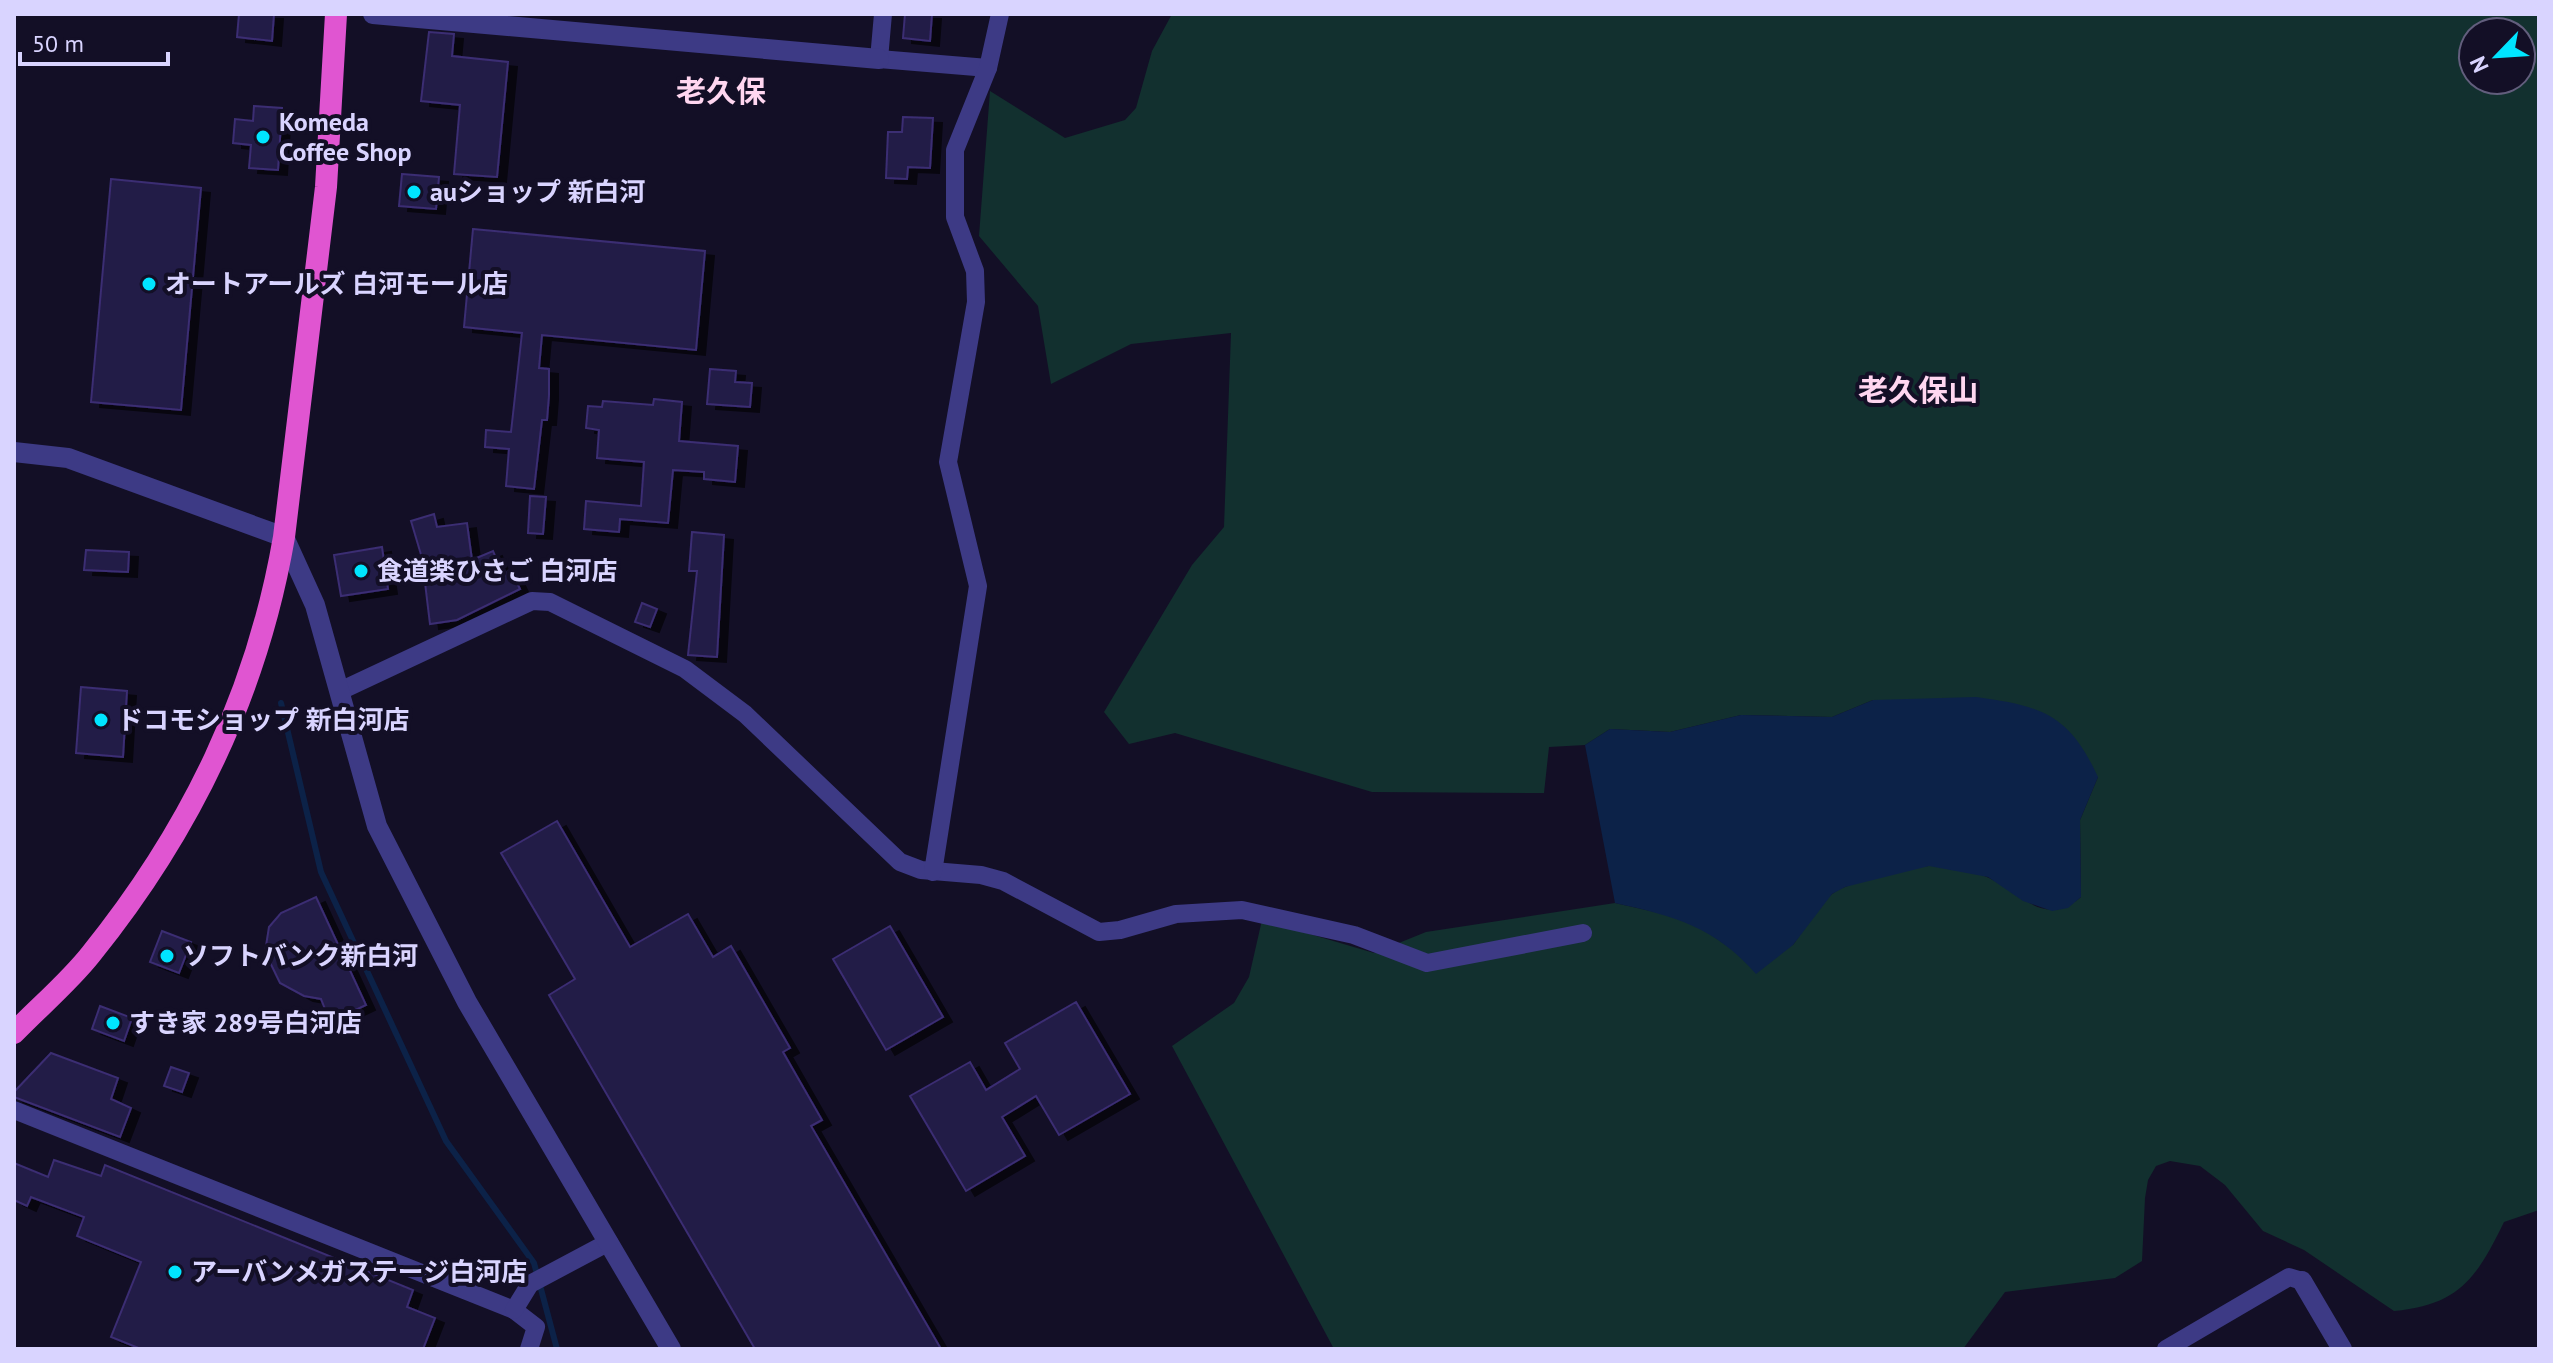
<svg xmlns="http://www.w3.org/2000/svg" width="2553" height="1363" viewBox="0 0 2553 1363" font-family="'PT Sans','Noto Sans JP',sans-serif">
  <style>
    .green { fill: #12302f; fill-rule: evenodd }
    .water { fill: #0c2248 }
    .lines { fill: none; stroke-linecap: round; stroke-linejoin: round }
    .stream { stroke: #0c2248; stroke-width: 6 }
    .building { fill: #241b47; stroke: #3b2d73; stroke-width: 2; filter: url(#shadow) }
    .minor { stroke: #3d3a85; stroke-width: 18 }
    .tertiary { stroke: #3d3a85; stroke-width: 20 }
    .trunk { stroke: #e055d1; stroke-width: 22 }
    .poi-dot { fill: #00e5ff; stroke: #130f26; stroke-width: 3 }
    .labels { text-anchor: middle; stroke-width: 8; stroke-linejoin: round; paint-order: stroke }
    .poi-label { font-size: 26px; font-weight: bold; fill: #d9d4ff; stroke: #130f26; text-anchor: start }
    .quarter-label { font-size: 30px; font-weight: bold; fill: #ffd6f0; stroke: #130f26 }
  </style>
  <defs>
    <filter id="shadow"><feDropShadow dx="9" dy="5" stdDeviation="0" flood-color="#0009"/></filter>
  </defs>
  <rect width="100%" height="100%" fill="#130f26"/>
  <path class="green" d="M 1172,14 L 2539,14 L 2539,1210 L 2504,1222 C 2477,1277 2460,1305 2394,1311 L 2304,1250 L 2263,1231 L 2225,1185 L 2200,1166 L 2170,1161 L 2156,1166 L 2148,1180 L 2145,1198 L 2142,1261 L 2115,1278 L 2005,1292 L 1963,1349 L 1334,1349 L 1172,1046 L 1234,1003 L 1249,977 L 1262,920 L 1374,953 L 1426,932 L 1615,903 L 1673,916 L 1701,928 L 1738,953 L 1793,945 C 1805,929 1818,903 1835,892 C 1850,882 1910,866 1929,866 C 1945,866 1975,871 1989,878 C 2022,894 2044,928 2081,897 L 2080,820 L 2098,777 L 1873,700 L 1832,717 L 1741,715 L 1670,732 L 1610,729 L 1585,745 L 1549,747 L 1544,793 L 1372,792 L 1175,733 L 1129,744 L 1104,712 L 1192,565 L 1224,527 L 1231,333 L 1131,344 L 1051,384 L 1038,306 L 979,236 L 990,91 L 1065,138 L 1125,120 L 1136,108 L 1152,51 ZM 2473,32 L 2521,32 L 2521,80 L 2473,80 Z"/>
  <path class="water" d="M 1976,697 C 2042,706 2069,714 2098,777 L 2080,820 L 2081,897 L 2068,908 L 2052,911 L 2023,901 L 1988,877 L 1929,866 L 1845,887 L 1832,894 L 1793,945 L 1756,974 C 1715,927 1674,916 1615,903 L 1585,745 L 1610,729 L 1670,732 L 1741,715 L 1832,717 L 1873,700 Z"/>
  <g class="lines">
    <path class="stream" d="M 281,703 L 321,872 L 446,1141 L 534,1263 L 557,1349"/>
  </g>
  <g class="building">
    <path d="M 239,14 L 274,14 L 272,41 L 237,37 Z"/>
    <path d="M 905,14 L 932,14 L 930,41 L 903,38 Z"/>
    <path d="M 429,32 L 454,34 L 452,56 L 508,62 L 497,177 L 454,174 L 460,105 L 421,101 Z"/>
    <path d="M 254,106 L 282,108 L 278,170 L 249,168 L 251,145 L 233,143 L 235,119 L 253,121 Z"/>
    <path d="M 903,117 L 933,118 L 930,168 L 908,167 L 907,179 L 886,178 L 888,132 L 902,132 Z"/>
    <path d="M 402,174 L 439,177 L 436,209 L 399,206 Z"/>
    <path d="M 111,179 L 201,188 L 181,410 L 91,402 Z"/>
    <path d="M 473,229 L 705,251 L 696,350 L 542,335 L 539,368 L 549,369 L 549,395 L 547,420 L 542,420 L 534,489 L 506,486 L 509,449 L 485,447 L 486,430 L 511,432 L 522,333 L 464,327 Z"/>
    <path d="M 710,369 L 736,371 L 735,382 L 752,383 L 750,407 L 707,404 Z"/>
    <path d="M 654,399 L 682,402 L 679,441 L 738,446 L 735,482 L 704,479 L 704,472 L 673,470 L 668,523 L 620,519 L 619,532 L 584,529 L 586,501 L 641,506 L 644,462 L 597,458 L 599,430 L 586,428 L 588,406 L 602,407 L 603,401 L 653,405 Z"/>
    <path d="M 530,496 L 546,497 L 543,534 L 528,533 Z"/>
    <path d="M 434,514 L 437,527 L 467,523 L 472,560 L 493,551 L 503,574 L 511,570 L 520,589 L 457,620 L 430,624 L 422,558 L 411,521 Z"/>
    <path d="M 692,532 L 724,535 L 717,657 L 688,655 L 697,571 L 689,571 Z"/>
    <path d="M 382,547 L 388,589 L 341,596 L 334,555 Z"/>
    <path d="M 86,550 L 129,552 L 128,572 L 84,570 Z"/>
    <path d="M 642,603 L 657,609 L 650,627 L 635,622 Z"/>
    <path d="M 81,687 L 127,691 L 123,757 L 76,753 Z"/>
    <path d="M 557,821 L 630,947 L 688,914 L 713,957 L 731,946 L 790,1048 L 783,1052 L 822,1120 L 811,1126 L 941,1349 L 755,1349 L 549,995 L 575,979 L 501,853 Z"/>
    <path d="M 316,897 L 366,1005 L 330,1022 L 321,999 L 304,996 L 280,983 L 265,952 L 269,927 L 281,913 Z"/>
    <path d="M 890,926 L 943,1017 L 886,1050 L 833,959 Z"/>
    <path d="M 162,931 L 191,942 L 179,973 L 150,962 Z"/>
    <path d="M 1076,1002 L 1130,1094 L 1059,1135 L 1036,1096 L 1002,1117 L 1025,1156 L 966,1191 L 910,1096 L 970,1062 L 986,1090 L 1020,1069 L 1005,1043 Z"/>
    <path d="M 100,1006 L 132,1018 L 124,1041 L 92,1029 Z"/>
    <path d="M 51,1053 L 118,1078 L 111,1099 L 131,1108 L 120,1137 L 14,1097 L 14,1092 Z"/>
    <path d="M 171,1067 L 189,1073 L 182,1092 L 164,1086 Z"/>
    <path d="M 54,1160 L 101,1176 L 105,1165 L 413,1290 L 407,1307 L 435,1318 L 423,1349 L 141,1349 L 111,1337 L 141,1262 L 77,1236 L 84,1217 L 31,1197 L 27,1206 L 14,1200 L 14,1163 L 48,1177 Z"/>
  </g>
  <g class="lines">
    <g class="minor">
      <path d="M 883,14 L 879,59 L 988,68"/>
      <path d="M 340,691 L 532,601 L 550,602 L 685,669 L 745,714 L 900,862 L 921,870 L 981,875 L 1003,881 L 1099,932 L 1120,930 L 1176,914 L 1242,910 L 1354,935 L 1427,963 L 1583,933"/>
      <path d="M 933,872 L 978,586 L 948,462 L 976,302 L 975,271 L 955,217 L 955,150 L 988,68 L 1000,14"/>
      <path d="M 14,1110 L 514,1310 L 536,1327 L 529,1349"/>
      <path d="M 514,1310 L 530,1284 L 609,1242"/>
      <path d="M 2166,1349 L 2289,1277 L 2302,1281"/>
    </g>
    <g class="tertiary">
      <path d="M 373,14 L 879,59"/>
      <path d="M 14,452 L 68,458 L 284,537 L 315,605 L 377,826 L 467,1002 L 671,1349"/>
      <path d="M 2302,1281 L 2342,1349"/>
    </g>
    <path class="trunk" d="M 14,1033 C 39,1007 69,982 91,954 C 191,830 257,694 284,537 L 326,187 L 336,14"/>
  </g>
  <g class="poi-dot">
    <circle cx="263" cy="137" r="8"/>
    <circle cx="414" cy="192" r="8"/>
    <circle cx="149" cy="284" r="8"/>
    <circle cx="361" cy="571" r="8"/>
    <circle cx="101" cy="720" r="8"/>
    <circle cx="167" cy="956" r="8"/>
    <circle cx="113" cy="1023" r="8"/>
    <circle cx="175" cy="1272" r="8"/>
  </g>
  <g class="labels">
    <g class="poi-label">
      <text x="279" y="131">Komeda<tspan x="279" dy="30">Coffee Shop</tspan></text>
      <text x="430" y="201">auショップ 新白河</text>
      <text x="165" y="293">オートアールズ 白河モール店</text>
      <text x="377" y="580">食道楽ひさご 白河店</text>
      <text x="117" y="729">ドコモショップ 新白河店</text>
      <text x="183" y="965">ソフトバンク新白河</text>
      <text x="129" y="1032">すき家 289号白河店</text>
      <text x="191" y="1281">アーバンメガステージ白河店</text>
    </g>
    <g class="quarter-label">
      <text x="721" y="102">老久保</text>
      <text x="1918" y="401">老久保山</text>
    </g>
  </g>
  <rect width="2553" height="1363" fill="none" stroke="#d9d4ff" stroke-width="32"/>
  <g transform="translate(2497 56) rotate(245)"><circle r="38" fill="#130f26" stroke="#625e7d" stroke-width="2"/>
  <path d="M0-6L14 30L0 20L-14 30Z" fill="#00e5ff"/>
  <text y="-12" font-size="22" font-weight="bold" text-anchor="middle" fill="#d9d4ff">N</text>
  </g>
  <path d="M20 52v12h148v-12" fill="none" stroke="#d9d4ff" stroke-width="4"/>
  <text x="32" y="52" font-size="24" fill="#d9d4ff" stroke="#130f26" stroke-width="6" paint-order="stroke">50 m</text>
</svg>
